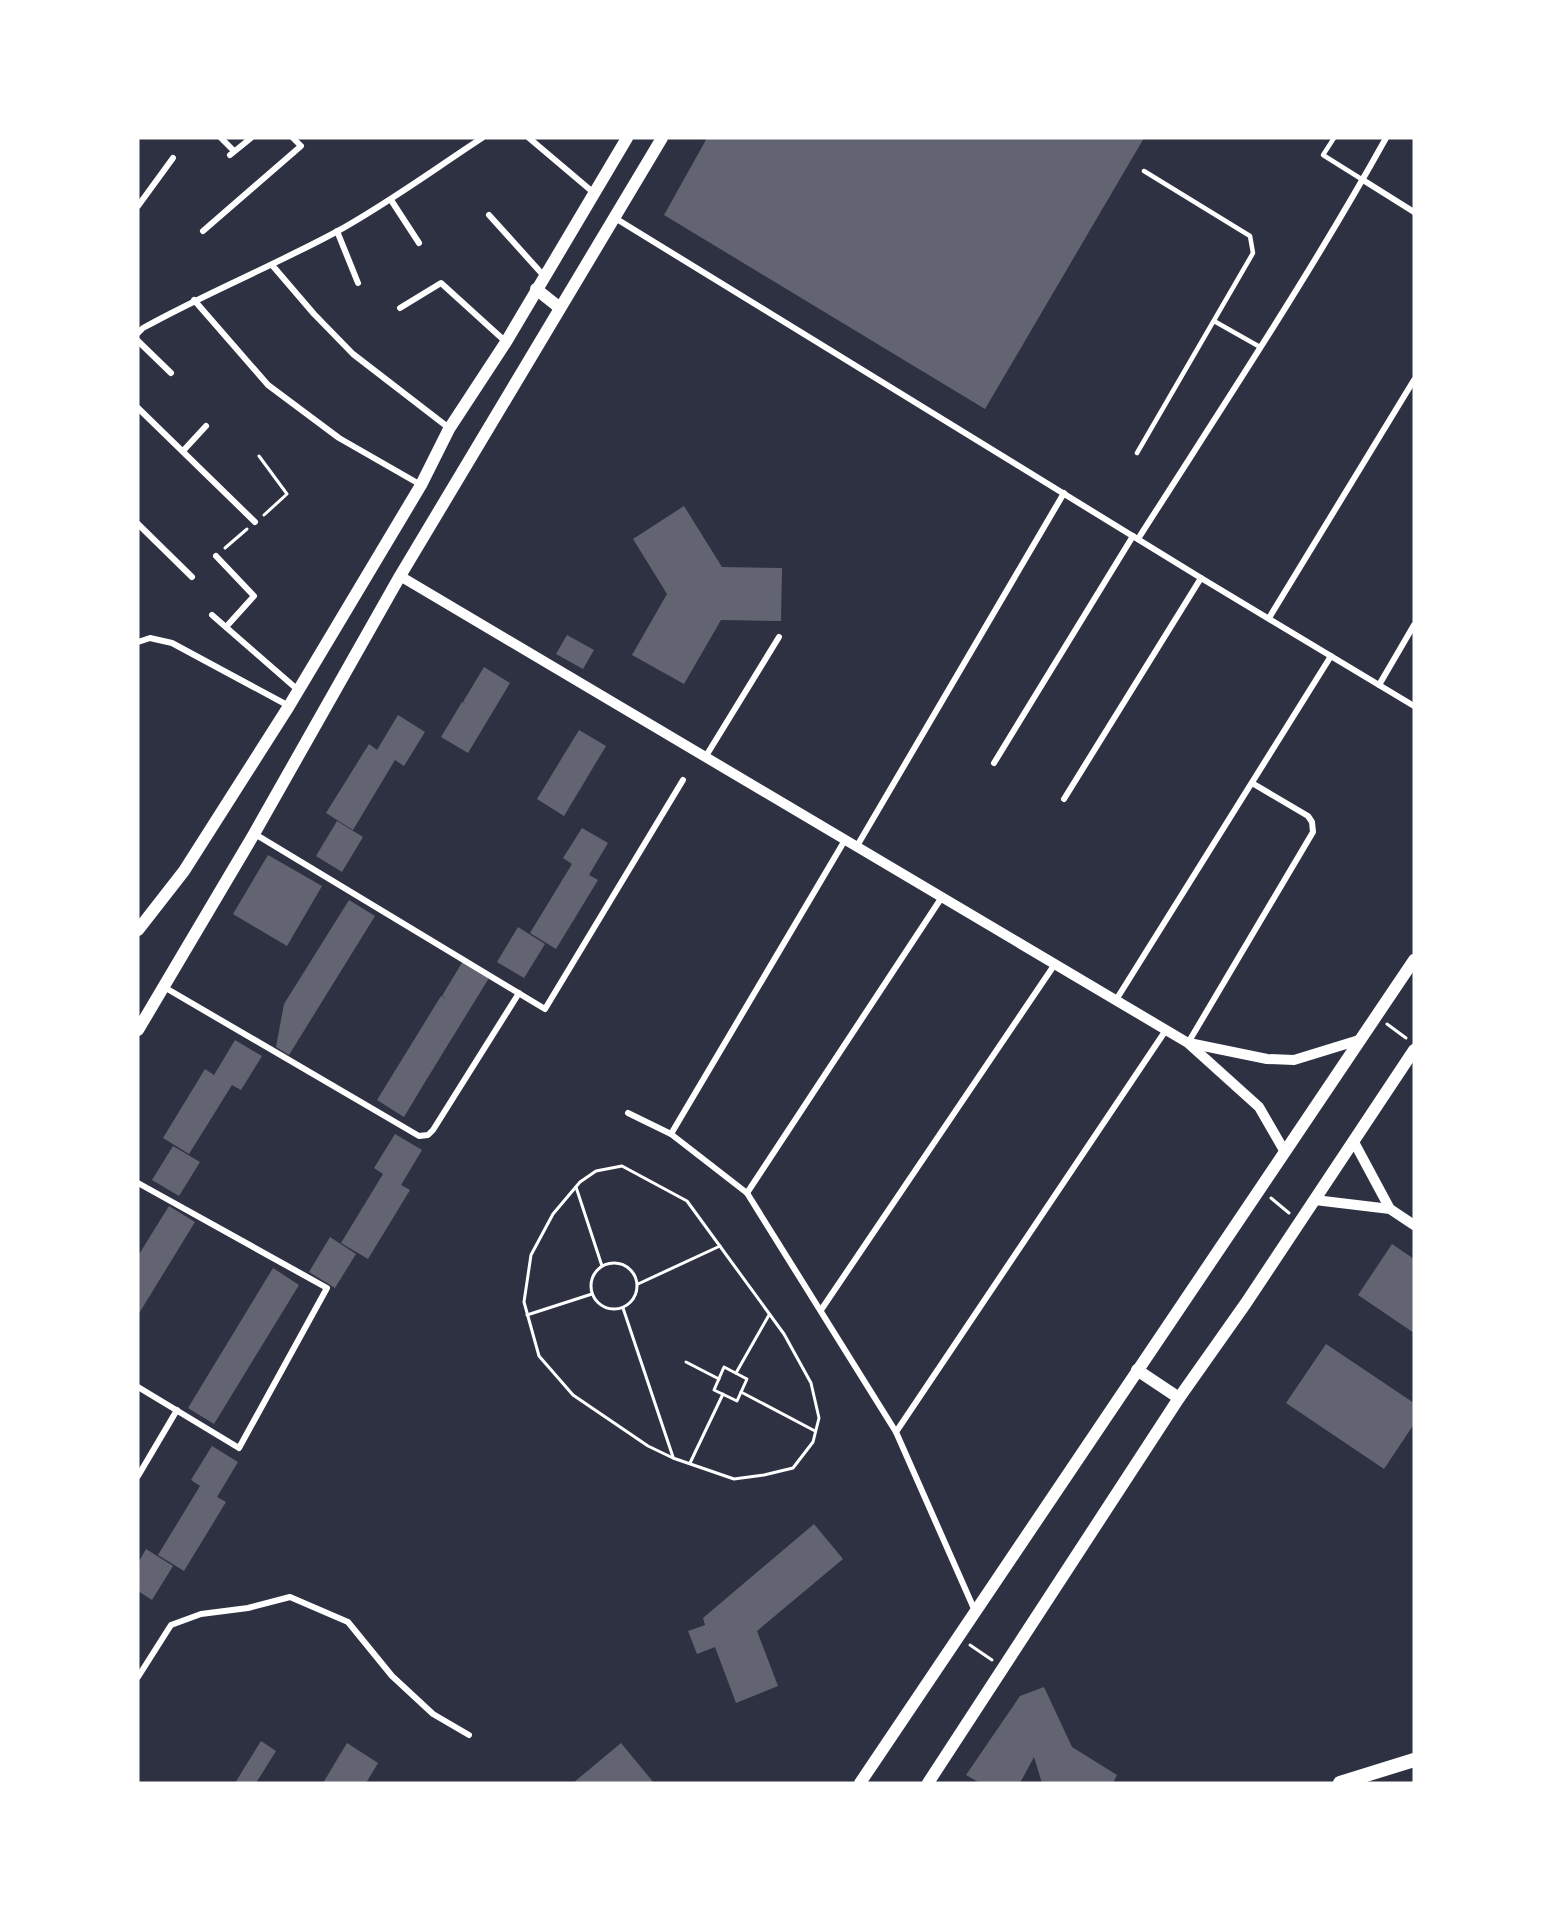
<svg xmlns="http://www.w3.org/2000/svg" width="1552" height="1921" viewBox="0 0 1552 1921" font-family="Raleway,sans-serif">
  <style>
    .building { fill: #626471 }
    .lines { fill: none; stroke-linecap: round; stroke-linejoin: round }
    .path { stroke: #fff; stroke-width: 3 }
    .service { stroke: #fff; stroke-width: 4.5 }
    .minor { stroke: #fff; stroke-width: 6 }
    .tertiary { stroke: #fff; stroke-width: 10 }
    .secondary { stroke: #fff; stroke-width: 12 }
    .primary { stroke: #fff; stroke-width: 14 }
  </style>
  <rect width="100%" height="100%" fill="#2d3142"/>
  <g class="building">
    <path d="M 707,138 L 1144,138 L 985,409 L 664,215 Z"/>
    <path d="M 684,506 L 722,567 L 782,568 L 781,621 L 721,620 L 684,684 L 632,655 L 667,594 L 633,539 Z"/>
    <path d="M 567,635 L 594,650 L 583,669 L 556,654 Z"/>
    <path d="M 484,667 L 510,683 L 468,753 L 441,737 L 462,702 L 469,705 L 463,702 Z"/>
    <path d="M 398,715 L 425,732 L 404,766 L 395,760 L 353,830 L 326,813 L 369,744 L 377,750 Z"/>
    <path d="M 579,730 L 606,746 L 564,816 L 537,799 Z"/>
    <path d="M 337,821 L 363,837 L 342,872 L 316,856 Z"/>
    <path d="M 582,828 L 608,843 L 589,875 L 598,880 L 556,949 L 530,933 L 572,864 L 563,858 Z"/>
    <path d="M 268,855 L 322,886 L 287,946 L 233,914 Z"/>
    <path d="M 349,900 L 375,916 L 289,1055 L 276,1047 L 284,1004 L 290,1008 L 284,1004 Z"/>
    <path d="M 518,927 L 545,944 L 524,978 L 497,962 Z"/>
    <path d="M 463,961 L 489,978 L 425,1082 L 417,1078 L 425,1082 L 404,1117 L 377,1100 L 441,996 L 447,1000 L 442,996 Z"/>
    <path d="M 235,1040 L 262,1056 L 241,1090 L 232,1085 L 189,1154 L 163,1138 L 205,1069 L 214,1075 Z"/>
    <path d="M 395,1134 L 422,1150 L 401,1185 L 410,1190 L 368,1259 L 341,1243 L 383,1174 L 374,1168 Z"/>
    <path d="M 173,1146 L 200,1162 L 179,1196 L 152,1180 Z"/>
    <path d="M 169,1206 L 195,1222 L 138,1315 L 138,1256 Z"/>
    <path d="M 330,1237 L 356,1254 L 335,1288 L 309,1272 Z"/>
    <path d="M 1392,1244 L 1414,1259 L 1414,1333 L 1358,1295 Z"/>
    <path d="M 273,1268 L 299,1285 L 214,1424 L 188,1408 Z"/>
    <path d="M 1326,1344 L 1414,1403 L 1414,1424 L 1384,1469 L 1286,1403 Z"/>
    <path d="M 212,1446 L 238,1462 L 217,1497 L 226,1502 L 184,1571 L 158,1555 L 200,1486 L 191,1480 Z"/>
    <path d="M 814,1524 L 843,1559 L 757,1631 L 778,1686 L 736,1703 L 715,1647 L 697,1654 L 688,1631 L 705,1625 L 703,1618 Z"/>
    <path d="M 146,1549 L 173,1566 L 152,1600 L 138,1591 L 138,1563 Z"/>
    <path d="M 1044,1687 L 1072,1747 L 1117,1775 L 1113,1783 L 1042,1783 L 1034,1757 L 1020,1783 L 980,1783 L 966,1775 L 1020,1696 Z"/>
    <path d="M 261,1741 L 276,1751 L 256,1783 L 235,1783 Z"/>
    <path d="M 347,1743 L 378,1763 L 366,1783 L 323,1783 Z"/>
    <path d="M 621,1743 L 654,1783 L 573,1783 Z"/>
  </g>
  <g class="lines">
    <g class="path">
      <path d="M 259,456 L 287,494 L 264,515"/>
      <path d="M 225,548 L 247,529"/>
      <path d="M 1387,1024 L 1406,1038"/>
      <path d="M 622,1166 L 687,1201 L 784,1334 L 811,1383 L 819,1418 L 813,1442 L 793,1468 L 764,1475 L 734,1479 L 673,1458 L 648,1446 L 573,1395 L 539,1356 L 524,1302 L 531,1255 L 553,1214 L 580,1182 L 596,1171 Z"/>
      <path d="M 576,1187 L 602,1266"/>
      <path d="M 1271,1198 L 1289,1213"/>
      <circle cx="614" cy="1286" r="23"/>
      <path d="M 638,1284 L 720,1246"/>
      <path d="M 623,1308 L 673,1457"/>
      <path d="M 527,1315 L 592,1294"/>
      <path d="M 686,1362 L 719,1379"/>
      <path d="M 724,1367 L 747,1379 L 737,1401 L 714,1390 Z"/>
      <path d="M 736,1373 L 769,1315"/>
      <path d="M 741,1392 L 815,1431"/>
      <path d="M 690,1463 L 723,1394"/>
      <path d="M 970,1645 L 992,1660"/>
    </g>
    <g class="service">
      <path d="M 1334,138 L 1323,155 L 1363,180"/>
      <path d="M 1214,321 L 1260,347"/>
      <path d="M 1137,453 L 1253,253 L 1250,236 L 1144,171"/>
    </g>
    <g class="minor">
      <path d="M 221,138 L 234,151"/>
      <path d="M 529,138 L 594,193"/>
      <path d="M 230,155 L 251,138"/>
      <path d="M 1363,180 L 1414,212"/>
      <path d="M 391,200 L 419,243"/>
      <path d="M 138,206 L 173,158"/>
      <path d="M 489,215 L 544,276"/>
      <path d="M 615,218 L 1201,578 L 1414,706"/>
      <path d="M 203,231 L 301,146 L 293,138"/>
      <path d="M 337,231 L 358,283"/>
      <path d="M 272,265 L 314,314 L 353,354 L 449,428"/>
      <path d="M 194,300 L 268,385 L 339,438 L 421,485"/>
      <path d="M 400,308 L 441,283 L 506,342"/>
      <path d="M 138,333 L 143,328 C 206,293 273,266 336,232 C 387,204 433,170 482,138"/>
      <path d="M 138,341 L 171,373"/>
      <path d="M 138,408 L 255,522"/>
      <path d="M 183,451 L 206,426"/>
      <path d="M 138,524 L 192,577"/>
      <path d="M 1138,539 C 1222,407 1310,275 1386,138"/>
      <path d="M 216,556 L 254,596 L 226,627"/>
      <path d="M 212,615 L 298,690"/>
      <path d="M 1269,618 L 1414,380"/>
      <path d="M 138,642 L 150,638 L 172,643 L 289,706"/>
      <path d="M 1379,685 L 1414,625"/>
      <path d="M 706,756 L 779,637"/>
      <path d="M 994,763 L 1133,536"/>
      <path d="M 1064,799 L 1201,578"/>
      <path d="M 255,834 L 545,1009 L 683,780"/>
      <path d="M 857,846 L 1064,493"/>
      <path d="M 164,987 L 419,1136 L 428,1135 L 433,1130 L 519,993"/>
      <path d="M 1116,1000 L 1331,656"/>
      <path d="M 1188,1043 L 1313,832 L 1312,822 L 1308,816 L 1252,783"/>
      <path d="M 628,1113 L 671,1134 L 747,1193 L 896,1432 L 975,1611"/>
      <path d="M 671,1134 L 845,840"/>
      <path d="M 138,1183 L 327,1288 L 239,1448 L 138,1387"/>
      <path d="M 747,1193 L 942,897"/>
      <path d="M 821,1310 L 1055,964"/>
      <path d="M 896,1432 L 1166,1030"/>
      <path d="M 138,1476 L 177,1410"/>
      <path d="M 138,1677 L 171,1625 L 201,1614 L 248,1608 L 290,1597 L 348,1622 L 392,1676 L 433,1714 L 469,1735"/>
    </g>
    <g class="tertiary">
      <path d="M 400,576 L 1188,1043 L 1259,1107 L 1285,1152"/>
      <path d="M 1189,1043 L 1267,1059 L 1294,1060 L 1359,1040"/>
      <path d="M 1354,1142 L 1390,1209"/>
      <path d="M 1315,1200 L 1390,1209 L 1414,1225"/>
    </g>
    <g class="secondary">
      <path d="M 536,289 L 560,308"/>
      <path d="M 138,930 L 184,871 L 289,706 L 421,485 L 449,429 L 506,342 L 627,138"/>
      <path d="M 138,1030 L 254,834 L 400,576 L 662,138"/>
      <path d="M 1137,1370 L 1179,1398"/>
      <path d="M 860,1783 L 1414,960"/>
      <path d="M 928,1783 L 1179,1398 L 1246,1303 L 1414,1050"/>
    </g>
    <path class="primary" d="M 1340,1783 L 1414,1760"/>
  </g>
  <rect width="1552" height="1921" fill="none" stroke="#ffffff" stroke-width="279"/>
</svg>
